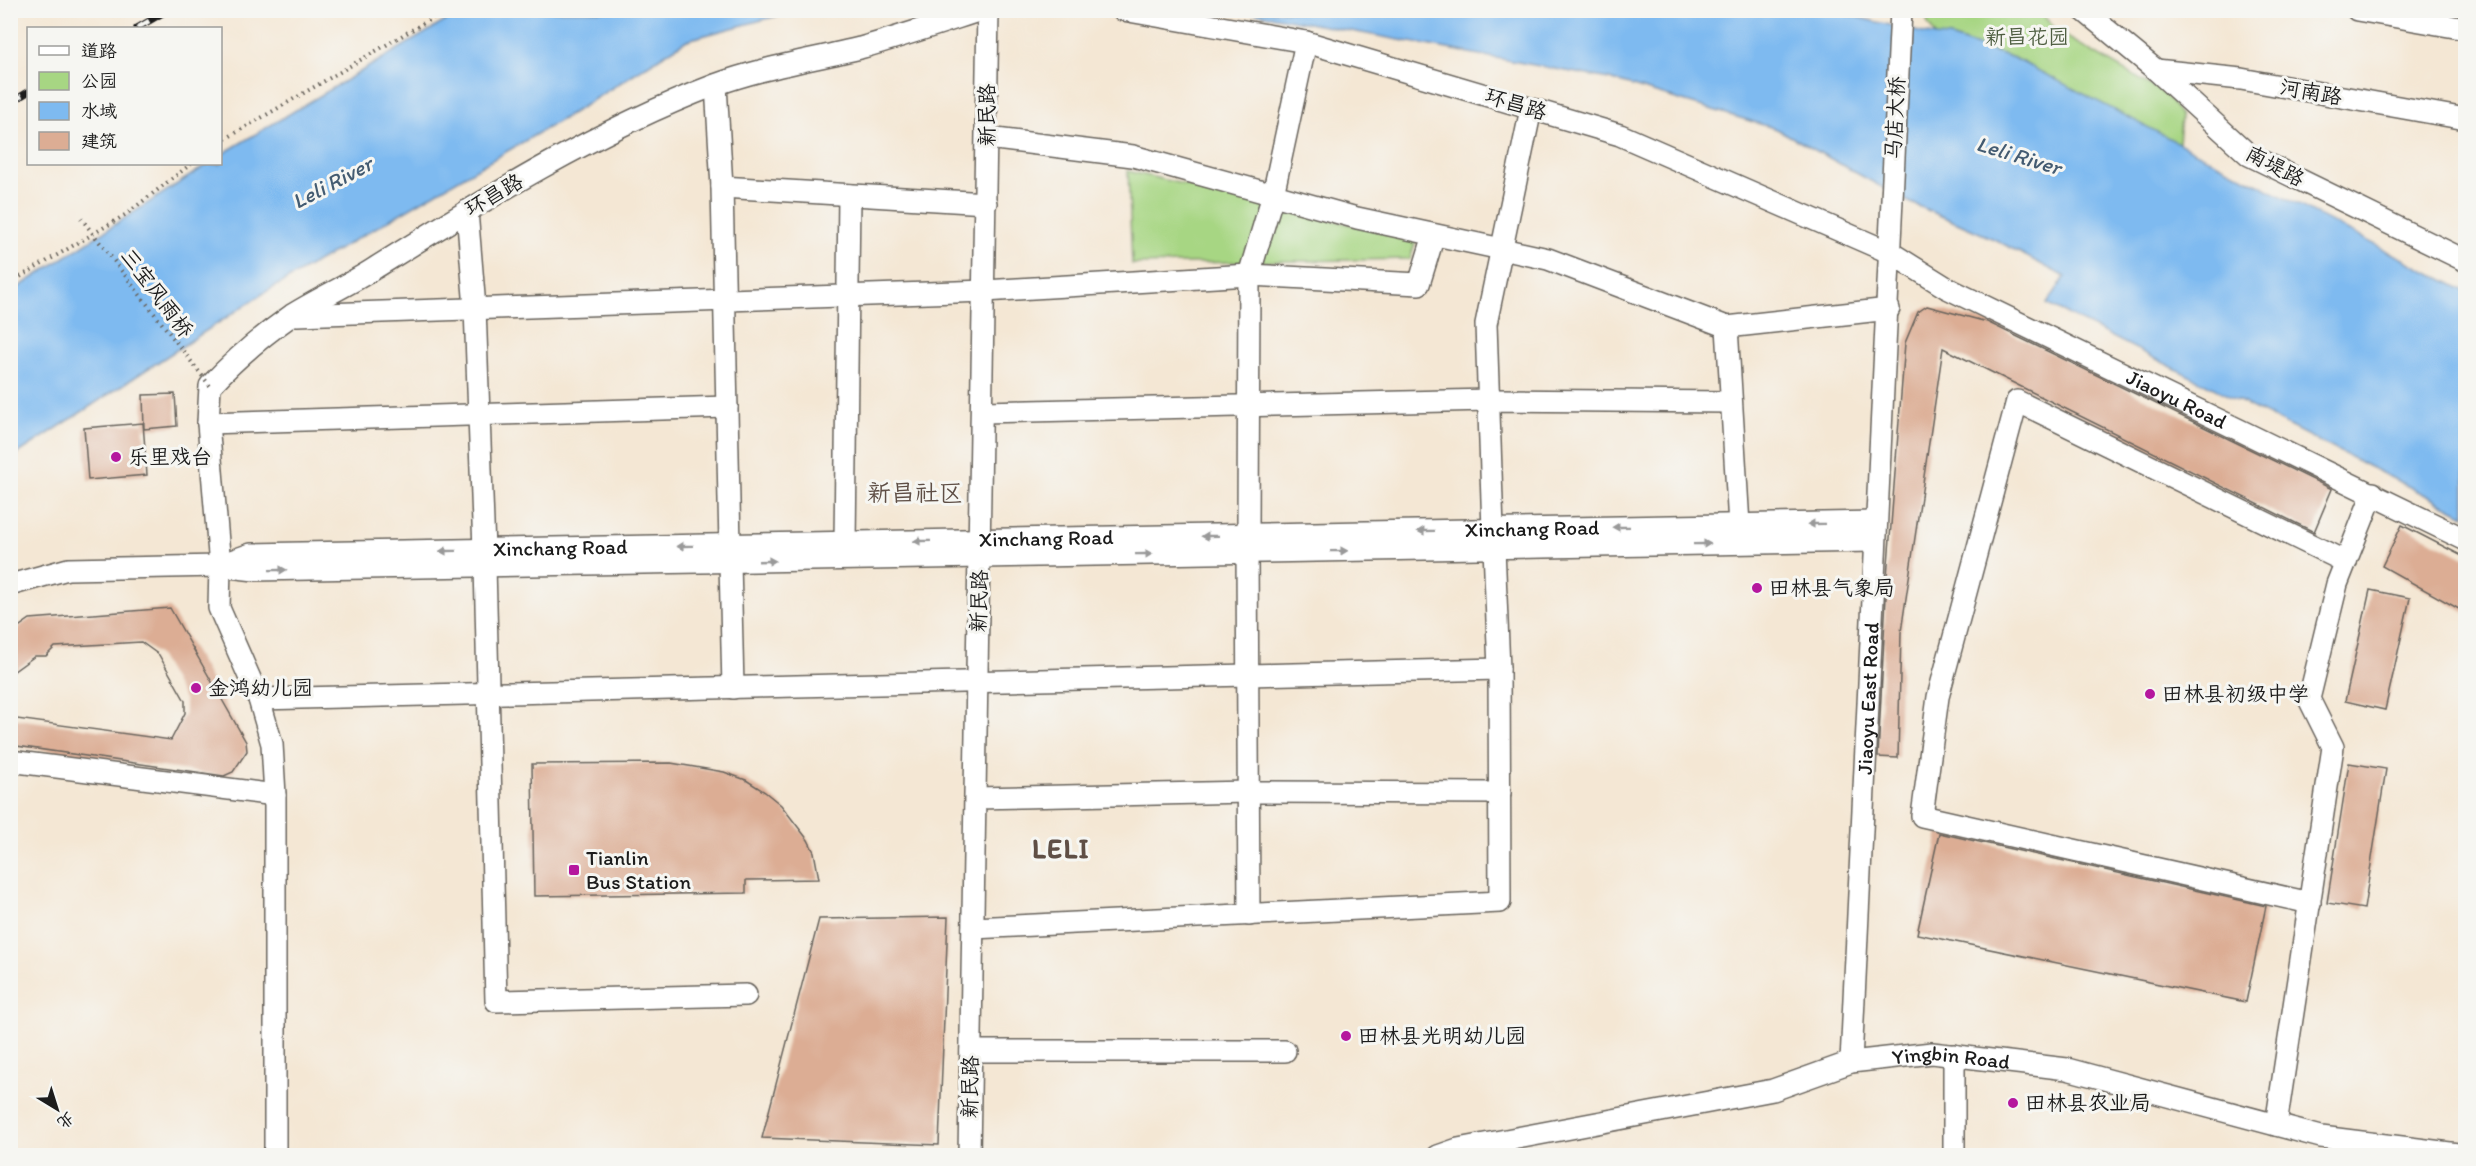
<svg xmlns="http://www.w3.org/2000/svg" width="2476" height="1166" viewBox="0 0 2476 1166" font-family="Itim,'LXGW WenKai TC',sans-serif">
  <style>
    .green { fill: #a7d683; stroke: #627950; stroke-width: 1.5 }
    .water { fill: #7ebaf0; stroke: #4d6b86; stroke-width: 1.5 }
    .building { fill: #dcad94 }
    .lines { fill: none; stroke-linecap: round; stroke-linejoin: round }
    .minor-casing { stroke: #68635c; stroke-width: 24 }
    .path { stroke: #68635c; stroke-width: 4; stroke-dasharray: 1.5 4.5; stroke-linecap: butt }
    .minor { stroke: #fff; stroke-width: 21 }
    .rail-casing { stroke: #1c1c1c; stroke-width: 7 }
    .rail { stroke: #f6f6f2; stroke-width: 4.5; stroke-dasharray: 14; stroke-linecap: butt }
    .path-bridge { stroke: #68635c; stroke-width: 4; stroke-dasharray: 1.5 4.5; stroke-linecap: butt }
    .oneway { fill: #999 }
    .poi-dot { fill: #b5179e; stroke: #f6f6f2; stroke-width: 2 }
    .labels { text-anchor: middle; stroke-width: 6; stroke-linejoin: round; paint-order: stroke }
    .park-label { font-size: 21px; fill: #4d5d40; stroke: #f6f6f2 }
    .street-label { font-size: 21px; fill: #1c1c1c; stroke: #f6f6f2 }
    .poi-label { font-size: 21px; fill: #1c1c1c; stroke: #f6f6f2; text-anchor: start }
    .water-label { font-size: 22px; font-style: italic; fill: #435b71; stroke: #f6f6f2 }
    .quarter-label { font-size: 24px; fill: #5f4f46; stroke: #f6f6f2 }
    .district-label { font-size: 27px; font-weight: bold; letter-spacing: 1.5px; fill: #5f4f46; stroke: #f6f6f2 }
  </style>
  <rect width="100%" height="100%" fill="#f6f6f2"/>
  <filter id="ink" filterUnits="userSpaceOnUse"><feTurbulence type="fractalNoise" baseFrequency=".0167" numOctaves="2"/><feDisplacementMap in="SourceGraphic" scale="12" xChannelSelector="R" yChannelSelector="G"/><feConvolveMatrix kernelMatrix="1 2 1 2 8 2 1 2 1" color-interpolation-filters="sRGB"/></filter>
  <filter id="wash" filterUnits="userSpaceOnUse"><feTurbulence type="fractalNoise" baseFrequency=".008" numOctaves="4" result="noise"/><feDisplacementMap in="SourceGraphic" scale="24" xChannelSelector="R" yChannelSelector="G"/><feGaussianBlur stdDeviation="1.35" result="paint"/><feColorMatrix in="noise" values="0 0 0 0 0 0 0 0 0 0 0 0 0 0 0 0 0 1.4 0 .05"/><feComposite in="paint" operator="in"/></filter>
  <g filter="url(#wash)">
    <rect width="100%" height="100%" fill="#f4e7d4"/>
    <g class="green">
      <path d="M 1930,11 L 2039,11 L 2058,32 L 2165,94 L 2181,116 L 2179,144 L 2014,58 L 1950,37 L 1936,37 L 1927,22 Z"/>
      <path d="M 1128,171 L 1416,240 L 1410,259 L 1132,264 Z"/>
    </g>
    <g class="water">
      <path d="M 462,11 L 796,11 L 687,40 L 571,114 L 264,293 L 11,458 L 11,292 L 208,164 L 220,164 L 222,154 Z"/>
      <path d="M 1243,11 L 1831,11 L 1936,36 L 1950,37 L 2014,58 L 2465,291 L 2465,515 L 2047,304 L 2065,277 L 1996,240 L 1907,201 L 1777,129 L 1609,79 Z"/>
    </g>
    <g id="blocks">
      <g class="building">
        <path d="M 1927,306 L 1987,322 L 2332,489 L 2314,532 L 1943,348 L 1901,632 L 1898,758 L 1878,757 L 1887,577 L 1905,343 L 1918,312 Z"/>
        <path d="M 175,394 L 177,426 L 144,429 L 143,395 Z"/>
        <path d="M 143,423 L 147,475 L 88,480 L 84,428 Z"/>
        <path d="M 2402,525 L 2466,558 L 2466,613 L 2382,566 Z"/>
        <path d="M 2370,590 L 2410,598 L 2385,710 L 2345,701 Z"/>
        <path d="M 170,608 L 246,742 L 247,751 L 233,772 L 224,776 L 10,745 L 10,718 L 171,740 L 185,713 L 185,701 L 159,655 L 141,642 L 55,647 L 46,656 L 35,656 L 10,674 L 10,633 L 30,619 Z"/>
        <path d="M 671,763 L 724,772 L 746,780 L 765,792 L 781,805 L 808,840 L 814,852 L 819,879 L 746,880 L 746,893 L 534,896 L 532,764 Z"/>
        <path d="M 2349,763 L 2386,769 L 2364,909 L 2327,903 Z"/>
        <path d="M 1939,833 L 2266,906 L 2246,1002 L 1917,934 Z"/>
        <path d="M 948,917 L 939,1145 L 762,1138 L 819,919 Z"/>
      </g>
    </g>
  </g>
  <g filter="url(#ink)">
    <use href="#blocks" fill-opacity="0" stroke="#68635c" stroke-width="1.5"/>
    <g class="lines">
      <defs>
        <g id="minor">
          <path id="s1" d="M 1123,10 L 1306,42 L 1620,135 L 1891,253 L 1947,288 L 2466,540"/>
          <path d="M 2083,10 L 2156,70 L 2249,155 L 2466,261"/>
          <path d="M 2357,10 L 2466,29"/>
          <path d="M 2156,70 L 2241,79 L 2466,119"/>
          <path d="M 716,85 L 722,187 L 730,545"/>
          <path d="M 988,138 L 1133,156 L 1357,218 L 1548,259 L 1727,327 L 1889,309"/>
          <path d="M 722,187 L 986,203"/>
          <path d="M 467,211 L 475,308 L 484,550"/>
          <path d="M 297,315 L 985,291 L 1249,275 L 1419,284 L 1434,235"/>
          <path d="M 1727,327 L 1739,525"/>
          <path d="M 983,412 L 1489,400 L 1731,402"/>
          <path d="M 208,423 L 727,407"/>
          <path d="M 1493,530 L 1486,324 L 1531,109"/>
          <path d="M 1248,535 L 1249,275 L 1273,195 L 1306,42"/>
          <path d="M 845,543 L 849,195"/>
          <path d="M 1247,552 L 1249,915"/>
          <path d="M 730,562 L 733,688"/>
          <path id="s2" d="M 223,564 L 251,554 L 1875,522"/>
          <path d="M 485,566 L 496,1001 L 746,995"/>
          <path d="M 10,585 L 68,569 L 220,566 L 255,570 L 1874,541"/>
          <path d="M 259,699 L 1499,669"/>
          <path d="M 10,761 L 275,795"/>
          <path d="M 976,798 L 1248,792 L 1500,793"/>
          <path d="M 2310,903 L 1922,816 L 1938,697 L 2017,401 L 2346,562"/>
          <path d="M 973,928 L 1500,902 L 1499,669 L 1494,548"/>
          <path d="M 971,1051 L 1285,1051"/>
          <path id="s3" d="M 1851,1062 L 1901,10"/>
          <path d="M 2276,1125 L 2333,747 L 2309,699 L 2337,584 L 2373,493"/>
          <path d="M 275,1156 L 275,795 L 272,744 L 259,699 L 219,608 L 220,566 L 208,423 L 210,386 C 235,359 262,336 292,315 C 319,298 349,285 375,268 C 484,200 594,131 715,85 C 761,68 811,60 860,48 C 900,37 941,23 981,10"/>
          <path d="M 969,1156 L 988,10"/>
          <path id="s4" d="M 1438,1156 L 1458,1149 L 1773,1090 L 1851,1062 L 1932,1053 L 2067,1069 L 2321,1137 L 2466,1155"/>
          <path d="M 1954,1156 L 1954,1055"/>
        </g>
      </defs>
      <use href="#minor" class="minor-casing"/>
      <g class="path">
        <path d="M 1855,10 L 1877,16 L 1882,12"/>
        <path d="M 220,142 L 446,10"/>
        <path d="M 10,283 L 125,215 L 191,164"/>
      </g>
      <use href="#minor" class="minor"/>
      <defs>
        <g id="rail">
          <path d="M 137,28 L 168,10"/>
          <path d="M 10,103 L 28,92"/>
        </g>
      </defs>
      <use href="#rail" class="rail-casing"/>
      <use href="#rail" class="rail"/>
      <path class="path-bridge" d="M 81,218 L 210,386"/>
    </g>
    <defs><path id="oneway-solid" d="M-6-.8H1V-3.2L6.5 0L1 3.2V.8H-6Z" transform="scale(1.5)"/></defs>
    <g class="oneway">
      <use href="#oneway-solid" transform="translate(1816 524) rotate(179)"/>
      <use href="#oneway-solid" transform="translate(1621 527) rotate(179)"/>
      <use href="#oneway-solid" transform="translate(1426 531) rotate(179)"/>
      <use href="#oneway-solid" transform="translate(1210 536) rotate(179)"/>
      <use href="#oneway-solid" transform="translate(922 541) rotate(179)"/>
      <use href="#oneway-solid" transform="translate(1702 544) rotate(-1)"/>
      <use href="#oneway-solid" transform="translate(685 546) rotate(179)"/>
      <use href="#oneway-solid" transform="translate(448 551) rotate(179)"/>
      <use href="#oneway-solid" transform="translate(1339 551) rotate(-1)"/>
      <use href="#oneway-solid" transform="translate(1144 554) rotate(-1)"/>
      <use href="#oneway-solid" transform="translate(767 561) rotate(-2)"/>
      <use href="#oneway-solid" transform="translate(278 570) rotate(-1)"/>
    </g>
  </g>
  <g class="poi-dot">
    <circle cx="116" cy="457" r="6"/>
    <circle cx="1757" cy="588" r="6"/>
    <circle cx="196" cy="688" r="6"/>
    <circle cx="2150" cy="694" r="6"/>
    <rect x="568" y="864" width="12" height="12" rx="3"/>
    <circle cx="1346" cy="1036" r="6"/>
    <circle cx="2013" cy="1103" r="6"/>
  </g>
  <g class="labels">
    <g class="park-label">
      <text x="2027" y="44">新昌花园</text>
    </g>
    <g class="street-label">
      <text transform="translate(2311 92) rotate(10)" y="7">河南路</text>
      <text transform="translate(1516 104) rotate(17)" y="7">环昌路</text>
      <text transform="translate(987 115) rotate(-90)" y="7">新民路</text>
      <text transform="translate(1895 118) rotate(-87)" y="7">马店大桥</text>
      <text transform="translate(2275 166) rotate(28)" y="7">南堤路</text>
      <text transform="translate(494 195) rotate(-30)" y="7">环昌路</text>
      <text transform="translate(157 293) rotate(53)" y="7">三宝风雨桥</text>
      <text dy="7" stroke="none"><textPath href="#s1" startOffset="1130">Jiaoyu Road</textPath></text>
      <text dy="7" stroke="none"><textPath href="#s2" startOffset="1311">Xinchang Road</textPath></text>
      <text dy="7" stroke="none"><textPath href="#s2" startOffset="825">Xinchang Road</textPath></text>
      <text dy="7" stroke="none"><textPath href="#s2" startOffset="339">Xinchang Road</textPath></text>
      <text transform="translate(979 601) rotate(-88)" y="7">新民路</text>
      <text dy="7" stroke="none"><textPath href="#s3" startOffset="364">Jiaoyu East Road</textPath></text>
      <text dy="7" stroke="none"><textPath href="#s4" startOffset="525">Yingbin Road</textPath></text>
      <text transform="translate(970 1087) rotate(-89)" y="7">新民路</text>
    </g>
    <g class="poi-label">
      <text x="128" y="464">乐里戏台</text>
      <text x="1769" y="595">田林县气象局</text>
      <text x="208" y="695">金鸿幼儿园</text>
      <text x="2162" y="701">田林县初级中学</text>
      <text x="586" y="865">Tianlin<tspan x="586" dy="24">Bus Station</tspan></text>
      <text x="1358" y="1043">田林县光明幼儿园</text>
      <text x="2025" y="1110">田林县农业局</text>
    </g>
    <g class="water-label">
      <text transform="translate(2019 155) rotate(17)" y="8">Leli River</text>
      <text transform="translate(332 182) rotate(-28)" y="8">Leli River</text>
    </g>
    <g class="quarter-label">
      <text x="915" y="501">新昌社区</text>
    </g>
    <g class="district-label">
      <text x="1061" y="858">LELI</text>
    </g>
  </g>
  <rect width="2476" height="1166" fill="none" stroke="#f6f6f2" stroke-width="36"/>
  <rect x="27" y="27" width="195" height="138" fill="#f6f6f2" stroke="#9f9f9c" stroke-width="1.5"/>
  <rect x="39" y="46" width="30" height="9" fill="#ffffff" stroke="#9f9f9c" stroke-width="1.5"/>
  <text x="81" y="57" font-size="18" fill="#1c1c1c">道路</text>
  <rect x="39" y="72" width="30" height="18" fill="#a7d683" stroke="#9f9f9c" stroke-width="1.5"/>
  <text x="81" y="87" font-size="18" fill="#1c1c1c">公园</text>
  <rect x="39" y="102" width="30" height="18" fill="#7ebaf0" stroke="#9f9f9c" stroke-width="1.5"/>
  <text x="81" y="117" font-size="18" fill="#1c1c1c">水域</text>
  <rect x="39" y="132" width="30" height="18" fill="#dcad94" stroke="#9f9f9c" stroke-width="1.5"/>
  <text x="81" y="147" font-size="18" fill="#1c1c1c">建筑</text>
  <g transform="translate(57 1109) rotate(142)" stroke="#f6f6f2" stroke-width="4.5" paint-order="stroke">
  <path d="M0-4.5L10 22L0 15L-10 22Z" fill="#1c1c1c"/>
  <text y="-9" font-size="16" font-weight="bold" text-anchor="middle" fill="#1c1c1c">北</text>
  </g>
</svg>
